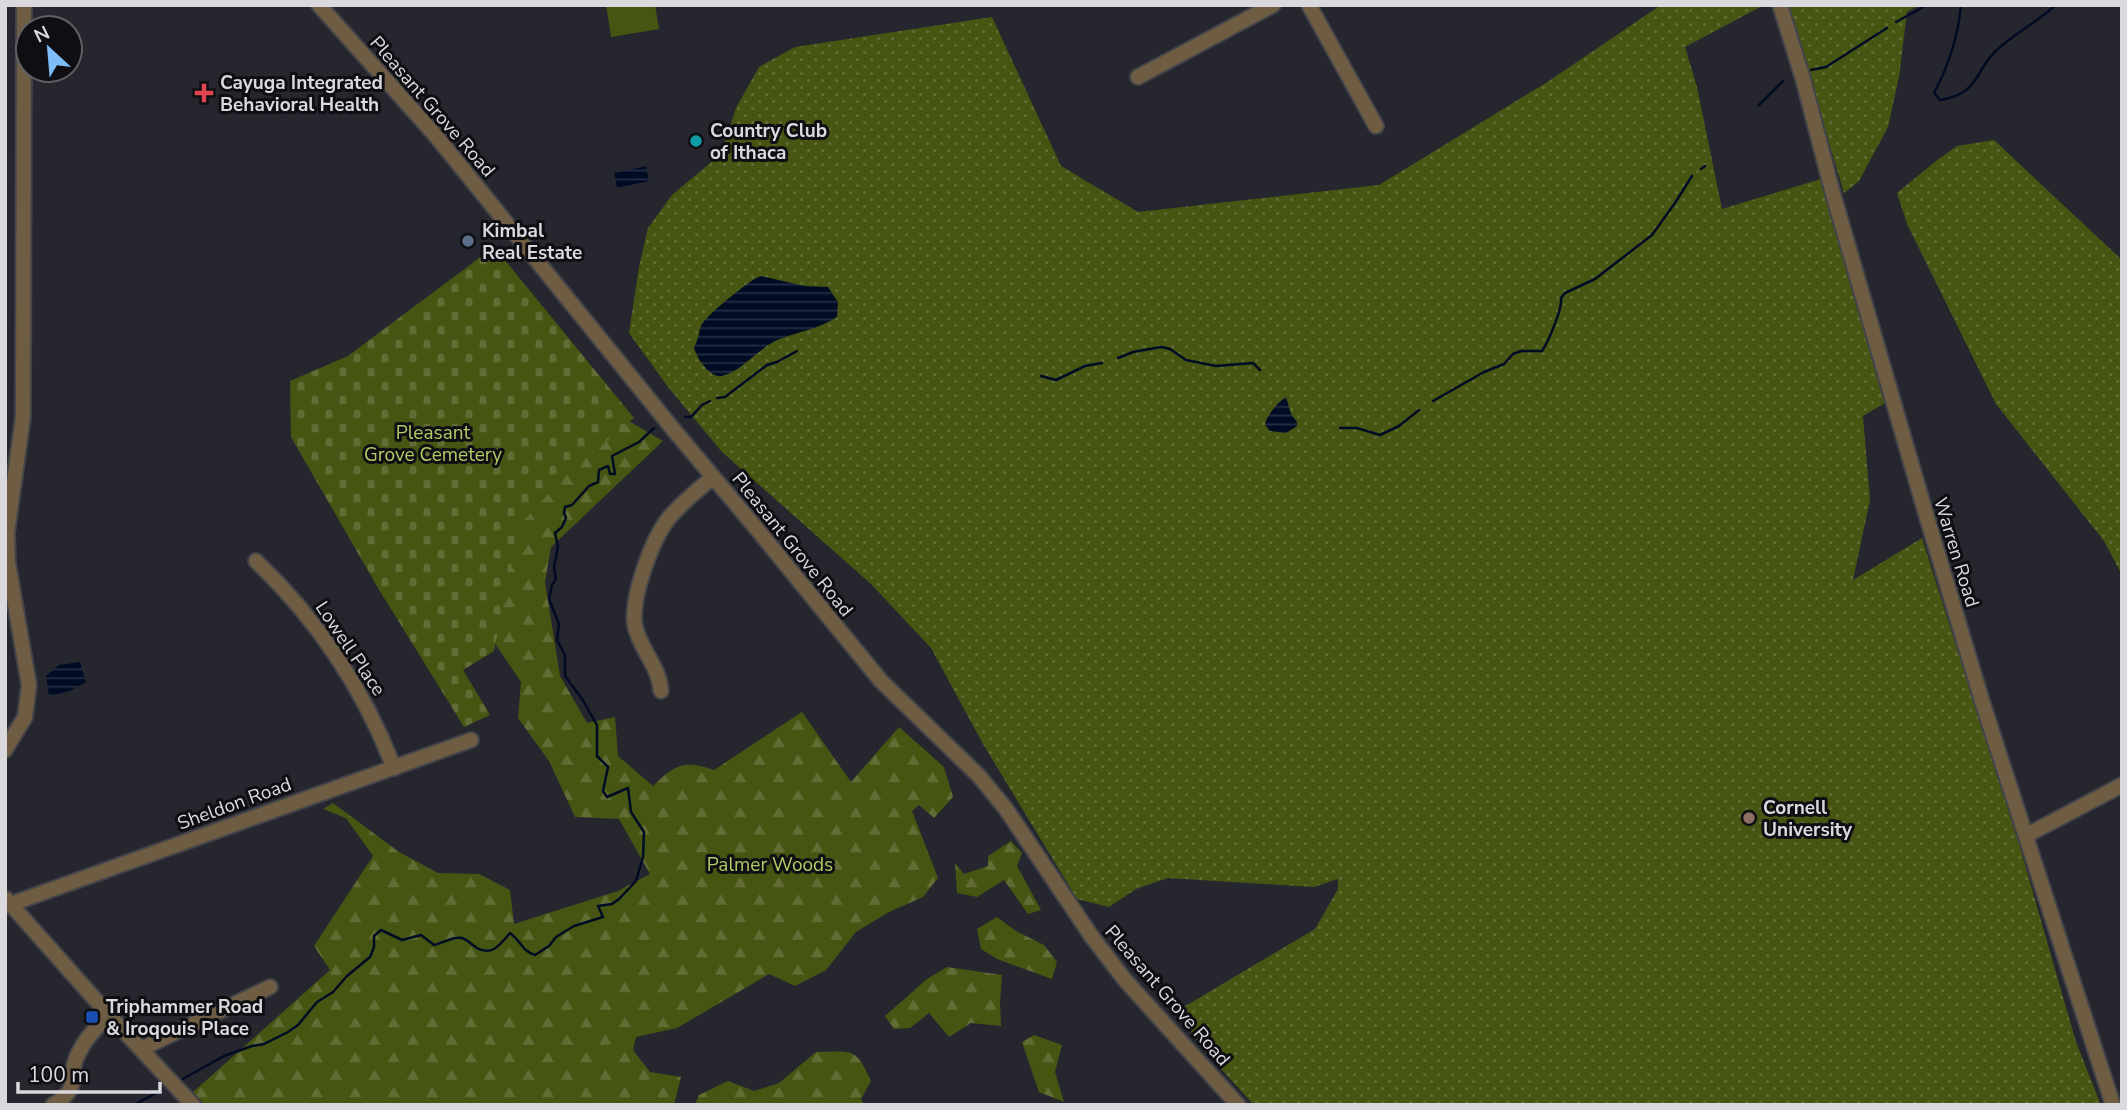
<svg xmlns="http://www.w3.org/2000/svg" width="2127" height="1110" viewBox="0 0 2127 1110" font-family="'Nunito Sans',sans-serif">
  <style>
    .grass { fill: url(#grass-dots) }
    .forest { fill: url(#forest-firs) }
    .cemetery { fill: url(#cemetery-stones) }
    .green { fill: #475513 }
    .water { fill: url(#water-rules) }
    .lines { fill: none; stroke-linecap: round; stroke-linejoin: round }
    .stream { stroke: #000b24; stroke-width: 2.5 }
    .minor-casing { stroke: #43434a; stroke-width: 18 }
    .minor { stroke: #6e5d42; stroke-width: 14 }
    .health-dot { fill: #e0444e; stroke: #0f0f13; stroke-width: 2.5 }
    .culture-dot { fill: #0f9aa8; stroke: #0f0f13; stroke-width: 2.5 }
    .service-dot { fill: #5c6f8a; stroke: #0f0f13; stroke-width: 2.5 }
    .education-dot { fill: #8d6e63; stroke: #0f0f13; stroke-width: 2.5 }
    .transit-dot { fill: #1a4fb4; stroke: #0f0f13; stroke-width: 2.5 }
    .labels { text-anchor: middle; stroke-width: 6; stroke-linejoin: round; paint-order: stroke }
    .poi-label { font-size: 19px; font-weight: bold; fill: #d9d9de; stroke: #0f0f13; text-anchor: start }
    .street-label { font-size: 19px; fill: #d9d9de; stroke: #0f0f13 }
    .park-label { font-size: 19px; fill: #b2cb65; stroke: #0f0f13 }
  </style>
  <defs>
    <pattern id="grass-dots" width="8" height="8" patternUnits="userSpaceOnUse" patternTransform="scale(1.75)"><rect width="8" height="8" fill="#475513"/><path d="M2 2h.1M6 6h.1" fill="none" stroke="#616d35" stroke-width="1.8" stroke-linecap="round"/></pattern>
    <pattern id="forest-firs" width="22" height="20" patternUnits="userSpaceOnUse" patternTransform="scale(1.75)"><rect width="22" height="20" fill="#475513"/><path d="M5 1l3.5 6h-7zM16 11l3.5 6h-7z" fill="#616d35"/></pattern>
    <pattern id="cemetery-stones" width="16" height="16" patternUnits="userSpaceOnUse" patternTransform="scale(1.75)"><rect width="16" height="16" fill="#475513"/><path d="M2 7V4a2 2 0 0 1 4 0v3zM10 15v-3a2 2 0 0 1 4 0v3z" fill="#616d35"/></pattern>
    <pattern id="water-rules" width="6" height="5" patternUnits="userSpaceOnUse" patternTransform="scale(1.75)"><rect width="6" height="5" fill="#000b24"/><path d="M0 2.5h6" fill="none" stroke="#252e43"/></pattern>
  </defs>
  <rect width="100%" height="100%" fill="#26262e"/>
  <g class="grass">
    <path d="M 1661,5 L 1764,5 L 1685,47 L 1697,87 L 1722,209 L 1821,179 L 1885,403 L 1863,416 L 1870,500 L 1853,580 L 1922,538 L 2019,844 L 2076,1042 L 2101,1105 L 1254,1105 L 1201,1047 L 1177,1011 L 1315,929 L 1338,889 L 1338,879 L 1314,887 L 1168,878 L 1136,889 L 1109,907 L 1077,899 L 983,744 L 931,648 L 871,584 L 722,452 L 668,387 L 629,333 L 639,267 L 648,228 L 672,195 L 721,154 L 736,108 L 759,67 L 795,47 L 992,17 L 1061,166 L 1138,212 L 1379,185 L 1549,81 Z"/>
    <path d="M 1788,5 L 1919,5 L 1907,12 L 1899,77 L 1888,127 L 1859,181 L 1844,193 Z"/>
    <path d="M 1994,140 L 2122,260 L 2122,575 L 2104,541 L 1996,404 L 1907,224 L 1897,193 L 1936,161 L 1957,146 Z"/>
  </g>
  <g class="forest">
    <path d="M 627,420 L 663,441 L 551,547 L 545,582 L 560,676 L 587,723 L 615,717 L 618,756 L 653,786 C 676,764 683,760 714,770 L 802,712 L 851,782 L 899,727 L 944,767 L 953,797 L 934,818 L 919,805 L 912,811 L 938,878 L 923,897 L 887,913 L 856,932 L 826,970 L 795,986 L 769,974 L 677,1028 L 636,1037 L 633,1050 L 650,1072 L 681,1077 L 674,1105 L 205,1105 L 193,1092 L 330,970 L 314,946 L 373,856 L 346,818 L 323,809 L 333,803 L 399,852 L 438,873 L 479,874 L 510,890 L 514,924 L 618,891 L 650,874 L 619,819 L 575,817 L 549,761 L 518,718 L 521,682 L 492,639 L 516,515 Z"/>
    <path d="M 1011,841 L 1022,853 L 1017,866 L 1041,910 L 1028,914 L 1004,880 L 977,897 L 957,893 L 955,863 L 964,874 L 988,866 L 988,856 Z"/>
    <path d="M 997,917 L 1016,931 L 1044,945 L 1057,962 L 1052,979 L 997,959 L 981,949 L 977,929 Z"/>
    <path d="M 947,967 L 1002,975 L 1000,1003 L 1001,1026 L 971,1023 L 949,1037 L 929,1013 L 910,1028 L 894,1029 L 885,1016 L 927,979 Z"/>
    <path d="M 1034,1035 L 1062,1045 L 1055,1072 L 1064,1102 L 1039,1092 L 1022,1042 Z"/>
    <path d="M 816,1052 C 853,1052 855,1046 871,1081 L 861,1099 L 864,1105 L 695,1105 L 699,1095 L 728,1081 L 754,1091 L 779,1083 Z"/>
  </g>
  <path class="cemetery" d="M 494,247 L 634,418 L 563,478 L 519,526 L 494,651 L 463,670 L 490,715 L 464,727 L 378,588 L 291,437 L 290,381 L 348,356 Z"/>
  <path class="green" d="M 606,5 L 655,5 L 659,29 L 611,37 Z"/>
  <g class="water">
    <path d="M 646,166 L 649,181 L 617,188 L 614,173 Z"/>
    <path d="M 761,276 L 805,286 L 828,287 L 838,302 L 837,317 C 819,329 797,332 777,340 C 759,348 741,372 722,376 C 709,378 696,357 694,347 C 699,339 698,334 701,326 C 705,316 752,278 761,276 Z"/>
    <path d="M 1286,397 L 1291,414 L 1297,422 L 1297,426 L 1286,433 L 1270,431 L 1265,425 C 1266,416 1278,402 1286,397 Z"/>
    <path d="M 80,662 L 86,682 L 70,691 L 49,696 L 46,676 L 59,665 Z"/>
  </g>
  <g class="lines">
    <g class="stream">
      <path d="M 1961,5 C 1958,37 1949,65 1934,93 L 1940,100 C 1982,93 1973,70 1999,48 C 2017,32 2038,21 2056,5"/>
      <path d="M 1896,22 L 1927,5"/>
      <path d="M 1811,70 L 1826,67 L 1887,28"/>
      <path d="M 1759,105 L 1783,81"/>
      <path d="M 1701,169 L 1705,166"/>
      <path d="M 1118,358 L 1133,352 L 1161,347 L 1170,349 L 1186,360 L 1216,366 L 1253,363 L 1260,370"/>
      <path d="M 1041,376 L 1056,380 L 1085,366 L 1102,363"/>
      <path d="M 717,398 L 725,397 L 767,365 L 777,362 L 797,351"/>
      <path d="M 1433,401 L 1484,372 L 1504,364 L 1513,354 L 1521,351 L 1542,351 C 1548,342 1563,308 1561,298 L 1565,293 L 1595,279 L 1652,235 L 1675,203 L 1692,176"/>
      <path d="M 685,417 L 691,417 L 702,405 L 710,401"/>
      <path d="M 1340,428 L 1357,428 L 1380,435 L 1399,426 L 1419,410"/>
      <path d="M 181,1080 L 224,1056 L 252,1046 L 264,1044 L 288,1032 L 298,1025 L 317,1002 L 333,992 L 347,976 L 370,957 L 374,947 L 374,936 L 381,930 L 402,940 L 421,935 L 434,945 C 442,943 454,936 462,938 C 468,940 472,945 477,948 C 493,957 501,943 510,933 C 520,940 523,952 535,955 L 549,946 L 556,937 L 574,926 L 603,917 L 598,906 L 612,904 L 619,899 L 636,881 L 643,857 L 644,832 L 631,812 L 628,788 L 607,797 L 603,791 L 608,767 L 597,756 L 597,725 L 582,699 L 565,676 L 565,655 L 557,640 L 559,624 L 549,599 L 552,585 L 556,579 L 554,567 L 558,547 L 555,533 L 562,527 L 566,518 L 564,513 L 565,507 L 572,505 L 589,486 L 598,482 L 599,470 L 608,466 L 610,474 L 615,474 L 612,456 L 639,442 L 654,428"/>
      <path d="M 134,1105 L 160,1091"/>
    </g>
    <defs>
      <g id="minor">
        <path d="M 319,5 L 436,136 L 673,429 L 756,528 L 881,681 L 979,776 L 1006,809 L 1092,937 L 1125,980 L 1238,1105"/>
        <path d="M 1309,5 L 1376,126"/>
        <path d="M 1780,5 L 1803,79 L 1833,194 L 1925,511 L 1982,701 L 2113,1105"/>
        <path d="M 1138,77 L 1273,5"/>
        <path d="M 256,561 C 317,619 364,690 394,768"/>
        <path d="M 661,691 C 659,666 640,649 635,626 C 630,599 652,539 669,518 C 681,503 698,490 713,477"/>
        <path d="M 5,750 L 25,717 L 29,685 L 8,563 L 7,533 L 23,417 L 24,5"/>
        <path d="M 2027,835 L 2122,785"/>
        <path d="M 6,899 L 109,1015 L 193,1105"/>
        <path d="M 11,904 L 471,740"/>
        <path d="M 141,1049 L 270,987"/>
        <path d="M 53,1105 C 84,1086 66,1077 78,1054 C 85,1039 97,1026 109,1015"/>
      </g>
    </defs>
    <use href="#minor" class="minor-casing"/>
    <use href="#minor" class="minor"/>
  </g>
  <path class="health-dot" d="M200.5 82.5h7v7h7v7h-7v7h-7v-7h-7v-7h7z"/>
  <circle class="culture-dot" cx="696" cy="141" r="7"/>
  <circle class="service-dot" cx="468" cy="241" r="7"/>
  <circle class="education-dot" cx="1749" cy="818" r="7"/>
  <rect class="transit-dot" x="85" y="1010" width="14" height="14" rx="3.5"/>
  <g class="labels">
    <g class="poi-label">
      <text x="220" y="89">Cayuga Integrated<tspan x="220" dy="22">Behavioral Health</tspan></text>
      <text x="710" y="137">Country Club<tspan x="710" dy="22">of Ithaca</tspan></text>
      <text x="482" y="237">Kimbal<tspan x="482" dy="22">Real Estate</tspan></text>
      <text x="1763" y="814">Cornell<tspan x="1763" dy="22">University</tspan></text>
      <text x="106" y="1013">Triphammer Road<tspan x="106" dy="22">&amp; Iroqouis Place</tspan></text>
    </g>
    <g class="street-label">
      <text transform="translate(433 106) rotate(49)" y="7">Pleasant Grove Road</text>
      <text transform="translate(793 544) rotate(51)" y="7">Pleasant Grove Road</text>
      <text transform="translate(1957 552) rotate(73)" y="7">Warren Road</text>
      <text transform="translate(351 648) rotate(56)" y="7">Lowell Place</text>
      <text transform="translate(234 803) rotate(-20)" y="7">Sheldon Road</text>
      <text transform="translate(1168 995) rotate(49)" y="7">Pleasant Grove Road</text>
    </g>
    <g class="park-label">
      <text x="433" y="439">Pleasant<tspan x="433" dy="22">Grove Cemetery</tspan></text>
      <text x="770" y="871">Palmer Woods</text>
    </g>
  </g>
  <rect width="2127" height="1110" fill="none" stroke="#d9d9de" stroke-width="14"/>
  <g transform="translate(49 49) rotate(334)"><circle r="33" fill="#0f0f13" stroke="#606064" stroke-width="2"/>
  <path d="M0-5L12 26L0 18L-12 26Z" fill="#7dbef9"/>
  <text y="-10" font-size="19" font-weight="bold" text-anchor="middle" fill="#d9d9de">N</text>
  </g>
  <path d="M18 1082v10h142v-10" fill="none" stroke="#d9d9de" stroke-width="3.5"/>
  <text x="28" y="1082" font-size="21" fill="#d9d9de" stroke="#0f0f13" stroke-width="5" paint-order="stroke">100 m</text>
</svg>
